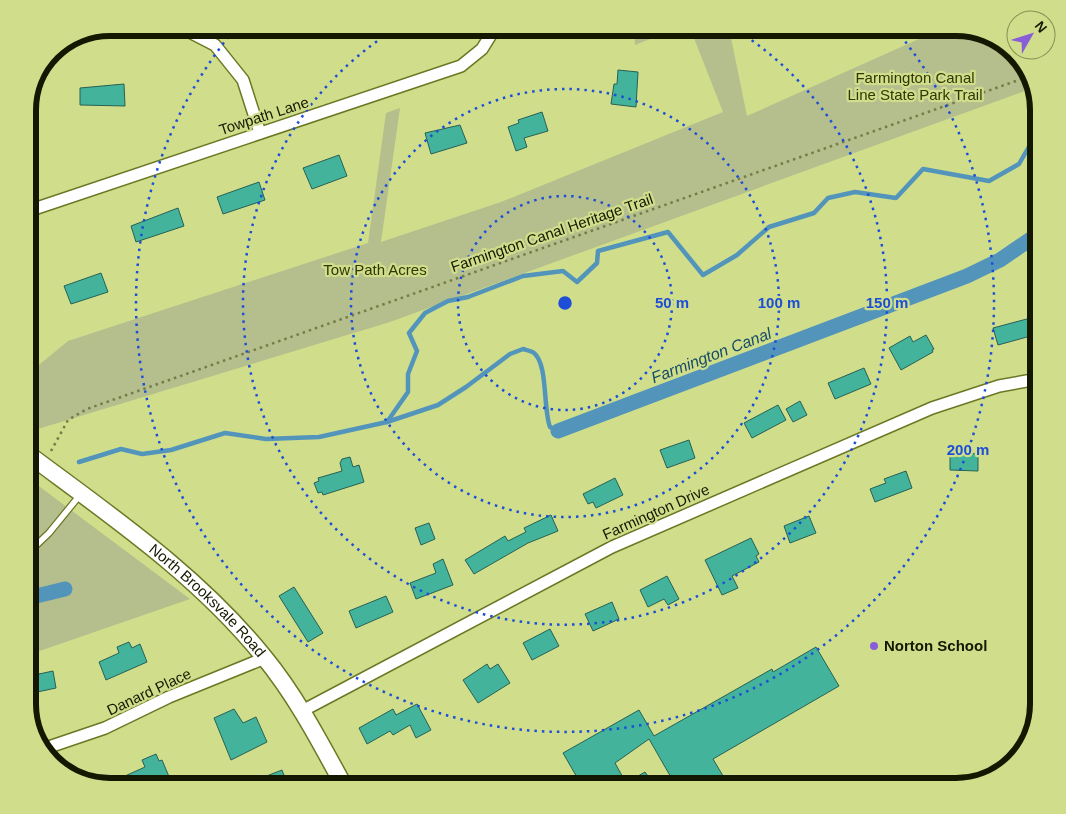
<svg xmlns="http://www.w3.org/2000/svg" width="1066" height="814" viewBox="0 0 1066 814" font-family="Arial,sans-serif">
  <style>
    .green { fill: #b5be8d }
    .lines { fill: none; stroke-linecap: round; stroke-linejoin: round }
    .stream { stroke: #5394bb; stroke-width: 4.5 }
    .canal { stroke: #5394bb; stroke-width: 15 }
    .building { fill: #43b39b; stroke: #276154 }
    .lane-casing { stroke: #6c7724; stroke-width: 8 }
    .street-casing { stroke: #6c7724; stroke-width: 14 }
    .secondary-casing { stroke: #6c7724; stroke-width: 19 }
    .path { stroke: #747c47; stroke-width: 2.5; stroke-dasharray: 2.5 4; stroke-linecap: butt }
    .lane { stroke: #fff; stroke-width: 5.5 }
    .street { stroke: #fff; stroke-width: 11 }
    .secondary { stroke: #fff; stroke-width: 16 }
    .ring { fill: none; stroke: #1d4ed8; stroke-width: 2.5; stroke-dasharray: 2.5 5 }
    .poi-dot { fill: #885dd7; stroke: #d0de8c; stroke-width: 2 }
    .labels { text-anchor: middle; stroke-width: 4.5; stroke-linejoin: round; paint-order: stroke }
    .park-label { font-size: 15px; fill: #313702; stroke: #d0de8c }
    .street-label { font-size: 15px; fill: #151800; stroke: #d0de8c }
    .poi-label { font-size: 15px; font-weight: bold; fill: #151800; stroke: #d0de8c; text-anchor: start }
    .water-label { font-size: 16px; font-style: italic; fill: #174b67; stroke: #d0de8c }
    .rim { fill: none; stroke: #151800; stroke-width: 6 }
    .centre { fill: #1d4ed8; stroke: #d0de8c; stroke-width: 2.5 }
    .ring-label { font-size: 15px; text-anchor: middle; font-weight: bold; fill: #1d4ed8; stroke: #d0de8c; stroke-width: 4.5; stroke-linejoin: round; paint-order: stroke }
  </style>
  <rect width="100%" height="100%" fill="#d0de8c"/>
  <g class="green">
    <path d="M 634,28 L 678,28 L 635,45 Z"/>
    <path d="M 690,28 L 729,28 L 747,116 L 930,34 L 923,28 L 956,28 L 1006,45 L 1030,73 L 1033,88 L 390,322 L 28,432 L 28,374 L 68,341 L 368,243 L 386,113 L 400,108 L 381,242 L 501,202 L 723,112 Z"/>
    <path d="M 28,478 L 190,599 L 28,655 Z"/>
  </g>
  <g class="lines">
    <g class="stream">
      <path d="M 387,422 L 408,392 L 408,374 L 417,351 L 409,333 L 425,313 L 448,301 L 468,297 L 523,276 L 563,271 L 577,282 L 597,263 L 598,251 L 668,232 L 703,275 L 737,255 L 769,227 L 814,213 L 828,198 L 855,192 L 896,198 L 923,169 L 989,181 L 1019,164 L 1038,131"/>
      <path d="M 79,462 L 121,449 L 142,454 L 171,450 L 225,433 L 266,439 L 319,437 L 387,422 L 438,405 L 466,387 L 510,354 L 523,349 C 526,350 532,351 534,353 C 548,364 543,409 550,427 L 558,431"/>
    </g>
    <g class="canal">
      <path d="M 558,431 L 967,276 L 1000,260 L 1038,234"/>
      <path d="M 28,598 L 65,589"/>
    </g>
  </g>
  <g class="building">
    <path d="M 618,70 L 638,72 L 636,107 L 611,104 L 614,84 L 617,84 Z"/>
    <path d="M 124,84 L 125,106 L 80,105 L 80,88 Z"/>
    <path d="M 542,112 L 548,131 L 524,138 L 527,147 L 516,151 L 508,127 L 519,123 L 518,120 Z"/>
    <path d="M 460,125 L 467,143 L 431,154 L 425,133 Z"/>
    <path d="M 339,155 L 347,176 L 312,189 L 303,168 Z"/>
    <path d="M 259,182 L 265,200 L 223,214 L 217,197 Z"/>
    <path d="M 178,208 L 184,226 L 136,242 L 131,226 Z"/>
    <path d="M 101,273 L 108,292 L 71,304 L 64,286 Z"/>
    <path d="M 1038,316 L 1038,334 L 998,345 L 993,328 Z"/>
    <path d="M 926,335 L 934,349 L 932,350 L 933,352 L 901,370 L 889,348 L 910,336 L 913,342 Z"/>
    <path d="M 864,368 L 871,384 L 835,399 L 828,383 Z"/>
    <path d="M 800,401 L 807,415 L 793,422 L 786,409 Z"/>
    <path d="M 778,405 L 786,420 L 752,438 L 744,423 Z"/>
    <path d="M 689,440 L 695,458 L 667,468 L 660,450 Z"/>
    <path d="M 950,452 L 978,454 L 978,471 L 950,470 Z"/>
    <path d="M 350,457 L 353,467 L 359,465 L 364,482 L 323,495 L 322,492 L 318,493 L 314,483 L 319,481 L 318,478 L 342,471 L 340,463 L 342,459 Z"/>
    <path d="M 906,471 L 912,488 L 875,502 L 870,489 L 886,483 L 884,479 Z"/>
    <path d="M 615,478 L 623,495 L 596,508 L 593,502 L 588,504 L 583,494 Z"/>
    <path d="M 551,515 L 558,531 L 528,543 L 474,574 L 465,560 L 505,536 L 508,541 L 526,532 L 524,528 Z"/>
    <path d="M 809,516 L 816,533 L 790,543 L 784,526 Z"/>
    <path d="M 429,523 L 435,539 L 421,545 L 415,528 Z"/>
    <path d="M 751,538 L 759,554 L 756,556 L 759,562 L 732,576 L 738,588 L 722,595 L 705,560 Z"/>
    <path d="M 443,559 L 453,585 L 416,599 L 410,583 L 436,573 L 433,564 Z"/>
    <path d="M 667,576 L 679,599 L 668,605 L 664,599 L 648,607 L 640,590 Z"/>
    <path d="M 294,587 L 323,633 L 308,642 L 279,596 Z"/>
    <path d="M 386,596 L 393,612 L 356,628 L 349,611 Z"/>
    <path d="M 612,602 L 619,619 L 593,631 L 585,614 Z"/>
    <path d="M 550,629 L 559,646 L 532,660 L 523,643 Z"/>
    <path d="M 129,642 L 132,648 L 140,644 L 147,662 L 106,680 L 99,662 L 119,653 L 117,647 Z"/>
    <path d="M 816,647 L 839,686 L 713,759 L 729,786 L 676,786 L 649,739 L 615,763 L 626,783 L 645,772 L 655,786 L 582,786 L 563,753 L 639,710 L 654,736 L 772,669 L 773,672 Z"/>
    <path d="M 487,664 L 490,669 L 498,664 L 510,683 L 478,703 L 463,680 Z"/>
    <path d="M 38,671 L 39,674 L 53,671 L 56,688 L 28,694 L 28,673 Z"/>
    <path d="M 417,704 L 431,730 L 416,738 L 410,725 L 393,735 L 390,731 L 367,744 L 359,728 L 393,709 L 396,715 Z"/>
    <path d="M 234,709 L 243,723 L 256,717 L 267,742 L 231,760 L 214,718 Z"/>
    <path d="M 156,754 L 159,761 L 162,760 L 173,786 L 105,785 L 145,767 L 142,760 Z"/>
    <path d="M 282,770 L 288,786 L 268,786 L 264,777 Z"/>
  </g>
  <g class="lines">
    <defs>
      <path id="lane" d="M 28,553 L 49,533 L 80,495"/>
      <g id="street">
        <path d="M 182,28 L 215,45 L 243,80 L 260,133"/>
        <path d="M 28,211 L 461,66 L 482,49 L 495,28"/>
        <path d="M 302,711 L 612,547 L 932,408 L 999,386 L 1038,379"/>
        <path d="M 43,749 L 105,728 L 169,697 L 265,658"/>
      </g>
      <g id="secondary">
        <path id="s1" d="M 28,454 C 111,516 198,575 264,657 C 296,696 320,742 344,786"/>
      </g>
    </defs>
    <use href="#lane" class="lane-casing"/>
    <use href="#street" class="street-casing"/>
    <use href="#secondary" class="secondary-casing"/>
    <path class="path" d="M 51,451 L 68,420 L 87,409 L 1030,76"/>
    <use href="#lane" class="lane"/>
    <use href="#street" class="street"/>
    <use href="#secondary" class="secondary"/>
  </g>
  <g class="ring">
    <circle cx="565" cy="303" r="107"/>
    <circle cx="565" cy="303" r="214"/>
    <path d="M733 28A322 322 0 1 1 397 28"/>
    <path d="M896 30A429 429 0 1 1 234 30"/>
  </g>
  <circle class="poi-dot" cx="874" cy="646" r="5"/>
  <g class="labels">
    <g class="park-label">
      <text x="915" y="83">Farmington Canal<tspan x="915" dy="17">Line State Park Trail</tspan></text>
      <text x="375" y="275">Tow Path Acres</text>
    </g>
    <g class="street-label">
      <text transform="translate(264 116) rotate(-18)" y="5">Towpath Lane</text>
      <text transform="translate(552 233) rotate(-19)" y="5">Farmington Canal Heritage Trail</text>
      <text transform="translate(656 512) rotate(-24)" y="5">Farmington Drive</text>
      <text dy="5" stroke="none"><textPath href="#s1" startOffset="232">North Brooksvale Road</textPath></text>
      <text transform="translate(149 692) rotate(-25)" y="5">Danard Place</text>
    </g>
    <g class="poi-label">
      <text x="884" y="651">Norton School</text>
    </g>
    <g class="water-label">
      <text transform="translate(711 355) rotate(-21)" y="6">Farmington Canal</text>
    </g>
  </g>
  <path d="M0 0H1066V814H0ZM110 36H956A74 74 0 0 1 1030 110V704A74 74 0 0 1 956 778H110A74 74 0 0 1 36 704V110A74 74 0 0 1 110 36Z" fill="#d0de8c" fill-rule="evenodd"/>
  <path class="rim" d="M110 36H956A74 74 0 0 1 1030 110V704A74 74 0 0 1 956 778H110A74 74 0 0 1 36 704V110A74 74 0 0 1 110 36Z"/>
  <circle cx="565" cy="303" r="8" class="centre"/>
  <g class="ring-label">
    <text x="672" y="308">50 m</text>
    <text x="779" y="308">100 m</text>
    <text x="887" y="308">150 m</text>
    <text x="968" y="455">200 m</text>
  </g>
  <g transform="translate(1031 35) rotate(51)"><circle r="24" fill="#d0de8c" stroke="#858f54"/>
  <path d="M0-4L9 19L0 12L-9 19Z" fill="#885dd7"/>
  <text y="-8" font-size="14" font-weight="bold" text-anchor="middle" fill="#151800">N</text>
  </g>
</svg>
